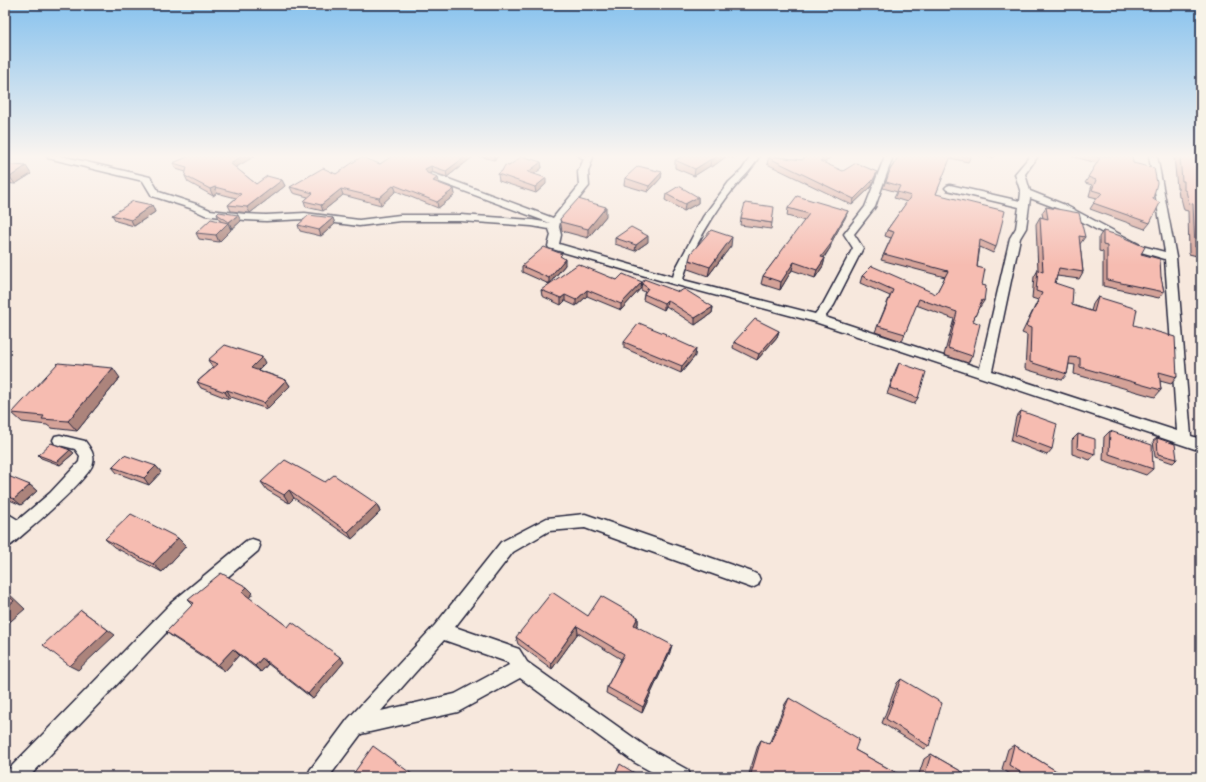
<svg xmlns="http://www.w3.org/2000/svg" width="1206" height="782" viewBox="0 0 1206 782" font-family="Kalam,sans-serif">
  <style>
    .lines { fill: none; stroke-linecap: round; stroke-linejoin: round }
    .street-casing { stroke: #22223b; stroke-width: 3 }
    .street { fill: #f7f3e8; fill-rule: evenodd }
    .wall { fill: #d4a298; stroke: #22223b }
    .shaded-wall { fill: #ac847c; stroke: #22223b }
    .building { fill: #f6bcb1; stroke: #22223b }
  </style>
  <rect width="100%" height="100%" fill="#f7e8dd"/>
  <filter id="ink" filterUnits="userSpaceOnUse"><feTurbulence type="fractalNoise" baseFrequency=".025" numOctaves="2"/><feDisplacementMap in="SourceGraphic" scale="8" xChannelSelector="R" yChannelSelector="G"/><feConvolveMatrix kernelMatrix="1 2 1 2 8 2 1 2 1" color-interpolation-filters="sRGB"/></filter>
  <g filter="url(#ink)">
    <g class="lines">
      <defs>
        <g id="street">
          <path d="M 47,156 L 61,156 L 150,177 L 159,192 L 196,204 L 210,210 L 245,214 L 266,215 L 305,213 L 359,220 L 400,215 L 461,215 L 532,220 L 550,223 L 429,178 L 427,176 L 432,173 L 435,174 L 553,218 L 579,186 L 578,172 L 584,159 L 579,156 L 592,156 L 593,157 L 588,172 L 589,186 L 560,222 L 559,227 L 561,235 L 559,244 L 673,277 L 675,270 L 703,217 L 729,182 L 742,170 L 751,156 L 759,156 C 753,169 744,176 735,187 C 717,208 689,253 683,280 L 815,314 L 823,304 L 853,248 L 844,234 L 865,207 L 885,156 L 893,156 L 875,207 L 854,234 L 863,248 L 834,305 L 825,317 L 980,368 L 1010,238 L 1016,228 L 1019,207 L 947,190 L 945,188 L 947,186 L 950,185 L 1020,201 L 1021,193 L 1015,174 L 1030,156 L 1038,156 L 1025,174 L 1030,191 L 1065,205 L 1142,246 L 1165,252 L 1149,156 L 1157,156 L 1176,257 L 1191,436 L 1201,439 L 1201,451 L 815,322 L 673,284 L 549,248 L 548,246 L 551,235 L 549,229 L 532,226 L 461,221 L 400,221 L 359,226 L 305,219 L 266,221 L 245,220 L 205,215 L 190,208 L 152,196 L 143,181 L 48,158 ZM 1030,198 L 1059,209 L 1134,250 L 1165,259 L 1177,431 L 992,371 L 1020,238 L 1026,228 Z"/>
          <path d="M 60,435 L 85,441 C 90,448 95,454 93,463 C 90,479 26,532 11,545 L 5,547 L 5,530 L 7,529 L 5,528 L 5,512 L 18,520 L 50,493 L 79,462 L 80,456 L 75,449 L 55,444 L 53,440 L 55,436 Z"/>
          <path d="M 585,514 L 752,572 L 758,575 L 760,580 L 758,585 L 752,588 L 585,528 L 549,531 L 513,552 L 455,627 L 519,649 L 527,662 L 648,748 L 688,770 L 691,777 L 661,777 L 634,762 L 520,678 L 458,712 L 361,734 L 329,777 L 307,777 L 310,770 L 348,719 L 435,625 L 501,542 L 547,518 ZM 444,640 L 507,662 L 509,665 L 455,694 L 381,711 Z"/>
          <path d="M 252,539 L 258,541 L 260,546 L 258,551 L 183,615 L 29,777 L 5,777 L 8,770 L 171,603 L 246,541 Z"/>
        </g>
      </defs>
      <use href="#street" class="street-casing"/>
      <use href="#street" class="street"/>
    </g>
    <g class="wall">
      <path d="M 190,156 L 255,156 L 235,167 L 256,184 L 282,180 L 285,186 L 250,213 L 231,211 L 228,205 L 236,198 L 217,193 L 213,196 L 188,182 L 185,176 L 186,172 L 176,169 L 173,163 Z"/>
      <path d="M 474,156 L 447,177 L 432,172 L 428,174 L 439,184 L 454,189 L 455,195 L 438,208 L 396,191 L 381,205 L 343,195 L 323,211 L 306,207 L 304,201 L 308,197 L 293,193 L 290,187 L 336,174 L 380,164 Z"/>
      <path d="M 479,156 L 499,156 L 494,160 Z"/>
      <path d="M 682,156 L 737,156 L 734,158 L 727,156 L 712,167 L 710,166 L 694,176 L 675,168 L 675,160 Z"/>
      <path d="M 769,156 L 802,160 L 807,156 L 832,156 L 824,163 L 872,186 L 852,205 L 767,164 Z"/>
      <path d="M 899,156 L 971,156 L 968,162 L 950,158 L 936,194 L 996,247 L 993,253 L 980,247 L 977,267 L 982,285 L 984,301 L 980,307 L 979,307 L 973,321 L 972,356 L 968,363 L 944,355 L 954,319 L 916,305 L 902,341 L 875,332 L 890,296 L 860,283 L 862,276 L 936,294 L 945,277 L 881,260 L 891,238 L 885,236 L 887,230 L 907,202 L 894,198 L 897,192 L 883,188 L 890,170 Z"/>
      <path d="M 979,156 L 995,156 L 993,158 Z"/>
      <path d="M 1071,156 L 1132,156 L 1133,163 L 1153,199 L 1150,223 L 1145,229 L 1090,209 L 1097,198 L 1089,196 L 1092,185 L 1085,183 L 1097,163 Z"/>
      <path d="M 1174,156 L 1201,156 L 1201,161 L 1196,160 L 1199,185 L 1201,186 L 1201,257 L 1189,254 L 1188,211 L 1184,210 L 1181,198 L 1179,197 L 1178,188 L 1177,188 Z"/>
      <path d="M 541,162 L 542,168 L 534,174 L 546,184 L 536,193 L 499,181 L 498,174 L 509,166 Z"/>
      <path d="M 5,164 L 31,174 L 15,184 L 5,183 Z"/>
      <path d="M 662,172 L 661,178 L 648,192 L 624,185 L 625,178 Z"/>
      <path d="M 666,194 L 698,197 L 698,203 L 684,211 L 665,200 Z"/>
      <path d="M 152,205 L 155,212 L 134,226 L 116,221 L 112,215 Z"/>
      <path d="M 1046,207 L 1085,237 L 1080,244 L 1083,272 L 1079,279 L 1057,276 L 1055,283 L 1072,305 L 1091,311 L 1093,304 L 1098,297 L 1134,325 L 1177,377 L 1171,384 L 1160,381 L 1161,390 L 1155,397 L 1074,374 L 1075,365 L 1069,364 L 1067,374 L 1062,380 L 1025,369 L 1027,335 L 1022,333 L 1038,300 L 1032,298 L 1034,277 L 1038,270 L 1036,224 L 1040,217 L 1043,218 L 1042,213 Z"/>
      <path d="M 788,208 L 848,211 L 845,218 L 832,241 L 830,248 L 824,258 L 825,258 L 823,266 L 815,278 L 792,270 L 780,290 L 761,284 L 763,276 L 805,221 L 787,216 Z"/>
      <path d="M 217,214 L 241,221 L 232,229 L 230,227 L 231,230 L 219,242 L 199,239 L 196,233 L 222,222 L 220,221 Z"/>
      <path d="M 606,216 L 588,238 L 562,231 L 560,219 Z"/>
      <path d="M 333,218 L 335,224 L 321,236 L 300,231 L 298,225 Z"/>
      <path d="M 741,218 L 772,223 L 771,229 L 740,225 Z"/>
      <path d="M 1103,231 L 1141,254 L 1161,277 L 1164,292 L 1159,298 L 1103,286 L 1103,252 L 1099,251 L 1099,237 Z"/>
      <path d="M 615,238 L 648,242 L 635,251 L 615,244 Z"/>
      <path d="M 731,246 L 708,276 L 688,269 L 689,260 Z"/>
      <path d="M 562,257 L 565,265 L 549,284 L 522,272 L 522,266 Z"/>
      <path d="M 617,280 L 642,283 L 713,307 L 712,313 L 695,325 L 666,306 L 664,310 L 643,300 L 644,294 L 645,292 L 641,290 L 641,288 L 621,310 L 587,296 L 576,306 L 565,301 L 561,305 L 542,296 L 541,290 Z"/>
      <path d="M 779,331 L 777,337 L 757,360 L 733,348 L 734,342 Z"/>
      <path d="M 666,336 L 695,356 L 681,373 L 624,348 L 624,342 Z"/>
      <path d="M 208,360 L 265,363 L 258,370 L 286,380 L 290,386 L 267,409 L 231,397 L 229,399 L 201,388 L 197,382 L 214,367 L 212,367 Z"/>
      <path d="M 899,363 L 918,398 L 914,404 L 887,394 L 896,369 Z"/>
      <path d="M 120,378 L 77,431 L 51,428 L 47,425 L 22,422 L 12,413 Z"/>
      <path d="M 1021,411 L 1052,449 L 1047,455 L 1011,441 L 1016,417 Z"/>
      <path d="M 1110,431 L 1153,469 L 1146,475 L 1103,460 L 1104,437 Z"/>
      <path d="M 1078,434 L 1095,454 L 1090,460 L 1072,454 L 1072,440 Z"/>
      <path d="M 1157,438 L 1177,459 L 1173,463 L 1155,457 L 1153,441 Z"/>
      <path d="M 70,450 L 74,453 L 60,465 L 41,458 L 38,455 Z"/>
      <path d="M 156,466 L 161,472 L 149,485 L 117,473 L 112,467 Z"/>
      <path d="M 5,478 L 30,485 L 37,491 L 21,505 L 5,498 Z"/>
      <path d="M 261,482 L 377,504 L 380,512 L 352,539 L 294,498 L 289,503 L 267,490 Z"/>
      <path d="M 105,539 L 186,546 L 162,572 L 114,547 Z"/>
      <path d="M 253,593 L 249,598 L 288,627 L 340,657 L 344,662 L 313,699 L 268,664 L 261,672 L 239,655 L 225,671 L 174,638 L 166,632 L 193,605 L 188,600 Z"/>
      <path d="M 588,616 L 638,617 L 638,624 L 636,627 L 670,652 L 642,713 L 606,693 L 607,687 L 621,659 L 578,633 L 552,669 L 518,644 L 516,637 Z"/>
      <path d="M 901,679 L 929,746 L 924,749 L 882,723 L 897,683 Z"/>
      <path d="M 789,698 L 855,750 L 904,777 L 748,777 L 758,745 L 761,740 L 769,744 L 785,704 Z"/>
      <path d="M 1014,745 L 1066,777 L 1015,777 L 1002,769 L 1008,749 Z"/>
      <path d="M 931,754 L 971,777 L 918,777 L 924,759 Z"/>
    </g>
    <g class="shaded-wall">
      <path d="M 242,156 L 255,156 L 233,169 L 230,163 Z"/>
      <path d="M 466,156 L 474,156 L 447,177 L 446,171 Z"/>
      <path d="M 494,156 L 499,156 L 494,160 Z"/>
      <path d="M 718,156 L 727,156 L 712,167 L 713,159 Z"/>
      <path d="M 827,156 L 832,156 L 819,167 L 820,161 Z"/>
      <path d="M 711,159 L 710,166 L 694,176 L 695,169 Z"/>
      <path d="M 541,162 L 542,168 L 529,178 L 528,172 Z"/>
      <path d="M 26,166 L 31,174 L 15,184 L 10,177 Z"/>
      <path d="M 431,166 L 432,172 L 426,175 L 425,169 Z"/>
      <path d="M 662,172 L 661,178 L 648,192 L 649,186 Z"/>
      <path d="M 877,172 L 872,186 L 852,205 L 854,199 Z"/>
      <path d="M 438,177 L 439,183 L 434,188 L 433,181 Z"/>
      <path d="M 546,178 L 546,184 L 536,193 L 535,187 Z"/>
      <path d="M 282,180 L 285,186 L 250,213 L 247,207 Z"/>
      <path d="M 394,185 L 396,191 L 381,205 L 379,198 Z"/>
      <path d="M 215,187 L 217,193 L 213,196 L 210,189 Z"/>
      <path d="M 341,189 L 343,195 L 323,211 L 321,205 Z"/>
      <path d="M 454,189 L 455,195 L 438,208 L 437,202 Z"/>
      <path d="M 698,197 L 698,203 L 684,211 L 685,204 Z"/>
      <path d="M 152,205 L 155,212 L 134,226 L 131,220 Z"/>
      <path d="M 606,207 L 606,216 L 588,238 L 588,229 Z"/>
      <path d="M 848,211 L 845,218 L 832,241 L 830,248 L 819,264 L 821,257 Z"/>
      <path d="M 238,215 L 241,221 L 232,229 L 229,222 Z"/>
      <path d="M 333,218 L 335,224 L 321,236 L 319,230 Z"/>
      <path d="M 228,223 L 231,230 L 219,242 L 216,235 Z"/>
      <path d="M 648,236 L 648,242 L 635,251 L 636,245 Z"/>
      <path d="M 732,237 L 731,246 L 708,276 L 710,267 Z"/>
      <path d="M 825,258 L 823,266 L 815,278 L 817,270 Z"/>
      <path d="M 565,259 L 565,265 L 549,284 L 549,278 Z"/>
      <path d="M 794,262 L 792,270 L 780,290 L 781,282 Z"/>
      <path d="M 642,282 L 641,288 L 621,310 L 621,304 Z"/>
      <path d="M 587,290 L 587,296 L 576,306 L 576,300 Z"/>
      <path d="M 565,295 L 565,301 L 561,305 L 561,298 Z"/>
      <path d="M 667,300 L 666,306 L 664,310 L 664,303 Z"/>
      <path d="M 713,307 L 712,313 L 695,325 L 695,318 Z"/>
      <path d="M 779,331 L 777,337 L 757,360 L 759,354 Z"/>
      <path d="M 696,349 L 695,356 L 681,373 L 682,366 Z"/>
      <path d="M 262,357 L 265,363 L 254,374 L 251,368 Z"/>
      <path d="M 113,368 L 120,378 L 77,431 L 68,421 Z"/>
      <path d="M 286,380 L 290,386 L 267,409 L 264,403 Z"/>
      <path d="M 227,390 L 231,397 L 229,399 L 225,392 Z"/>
      <path d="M 70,450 L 74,453 L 60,465 L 57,462 Z"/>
      <path d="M 156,466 L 161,472 L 149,485 L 144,478 Z"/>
      <path d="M 30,485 L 37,491 L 21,505 L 14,499 Z"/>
      <path d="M 289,490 L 294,498 L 289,503 L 284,495 Z"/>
      <path d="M 377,504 L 380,512 L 352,539 L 348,532 Z"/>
      <path d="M 178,538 L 186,546 L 162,572 L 153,564 Z"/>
      <path d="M 247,587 L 253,593 L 248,599 L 242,592 Z"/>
      <path d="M 5,590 L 25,609 L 5,626 Z"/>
      <path d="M 81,610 L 115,635 L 78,670 L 70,666 Z"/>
      <path d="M 638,617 L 638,624 L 633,632 L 634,625 Z"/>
      <path d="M 577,626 L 578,633 L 552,669 L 551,663 Z"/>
      <path d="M 672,645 L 670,652 L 642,713 L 643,707 Z"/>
      <path d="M 233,649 L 239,655 L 225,671 L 218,665 Z"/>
      <path d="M 340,657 L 344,662 L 313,699 L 308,694 Z"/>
      <path d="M 262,658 L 268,664 L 261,672 L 255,666 Z"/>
    </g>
    <g class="building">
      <path d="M 190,156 L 242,156 L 230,163 L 256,184 L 267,176 L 282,180 L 247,207 L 228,205 L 241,194 L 215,187 L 210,189 L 185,176 L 187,167 L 173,163 Z"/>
      <path d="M 392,156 L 466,156 L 446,171 L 431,166 L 425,169 L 427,173 L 438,177 L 433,181 L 454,189 L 437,202 L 394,185 L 379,198 L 341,189 L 321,205 L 304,201 L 313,193 L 290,187 L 323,168 L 336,174 L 361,157 L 380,164 Z"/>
      <path d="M 522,156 L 541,162 L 528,172 L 546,178 L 535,187 L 498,174 L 502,171 L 505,165 L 509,166 Z"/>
      <path d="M 683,156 L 718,156 L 713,159 L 711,159 L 695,169 L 675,160 Z"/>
      <path d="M 769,156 L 802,160 L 807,156 L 827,156 L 820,161 L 843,171 L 856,163 L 877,172 L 873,180 L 854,199 L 769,158 Z"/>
      <path d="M 899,156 L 951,156 L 936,194 L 1005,211 L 996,247 L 980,240 L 977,267 L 985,269 L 982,285 L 986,286 L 984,301 L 982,300 L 973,321 L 980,324 L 972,356 L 948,348 L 957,312 L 919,299 L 905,334 L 878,326 L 893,290 L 862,276 L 872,266 L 936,294 L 948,271 L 884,254 L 894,232 L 887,230 L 911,196 L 897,192 L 900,186 L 886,182 L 890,170 Z"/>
      <path d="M 1093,156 L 1132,156 L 1133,163 L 1154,168 L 1157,183 L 1153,199 L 1160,203 L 1150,223 L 1093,203 L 1102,193 L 1092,190 L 1096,180 L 1088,177 L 1100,158 Z"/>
      <path d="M 1180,156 L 1196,156 L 1199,185 L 1201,186 L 1201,248 L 1195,247 L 1193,204 L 1189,203 L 1186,191 L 1184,190 L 1184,181 L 1182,181 Z"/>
      <path d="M 5,164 L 26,166 L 10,177 L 5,176 Z"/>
      <path d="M 638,166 L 662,172 L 649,186 L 625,178 Z"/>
      <path d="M 679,186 L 698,197 L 685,204 L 666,194 Z"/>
      <path d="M 797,196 L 848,211 L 831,240 L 833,241 L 821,257 L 825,258 L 817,270 L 794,262 L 781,282 L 763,276 L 809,214 L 788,208 Z"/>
      <path d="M 578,199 L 606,207 L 588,229 L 561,222 L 560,219 Z"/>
      <path d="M 133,201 L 152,205 L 131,220 L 112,215 Z"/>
      <path d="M 745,203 L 774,207 L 772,223 L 741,218 Z"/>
      <path d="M 1046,207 L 1079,213 L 1085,237 L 1079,236 L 1083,272 L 1059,268 L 1055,283 L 1073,289 L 1072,305 L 1094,312 L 1098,297 L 1137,309 L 1134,325 L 1175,337 L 1177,377 L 1159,372 L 1161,390 L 1080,367 L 1080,358 L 1070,357 L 1067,374 L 1030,362 L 1031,328 L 1026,326 L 1042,293 L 1036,291 L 1038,270 L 1043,272 L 1040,217 L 1048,219 Z"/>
      <path d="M 219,212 L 238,215 L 229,222 L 217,214 Z"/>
      <path d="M 309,215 L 333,218 L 319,230 L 298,225 Z"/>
      <path d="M 211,219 L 228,223 L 216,235 L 196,233 Z"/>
      <path d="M 631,227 L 648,236 L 636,245 L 615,238 Z"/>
      <path d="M 711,230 L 732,237 L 710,267 L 689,260 L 691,253 Z"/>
      <path d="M 1103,231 L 1118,235 L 1145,247 L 1141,254 L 1160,259 L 1161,277 L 1164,292 L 1107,280 L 1107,246 L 1103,245 Z"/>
      <path d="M 544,247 L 562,254 L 560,256 L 565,259 L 549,278 L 522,266 Z"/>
      <path d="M 578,264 L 617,280 L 623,274 L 642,282 L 621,304 L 587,290 L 576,300 L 565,295 L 561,298 L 541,290 Z"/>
      <path d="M 644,279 L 679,292 L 684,289 L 713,307 L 695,318 L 667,300 L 664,303 L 644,294 L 648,288 L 642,284 Z"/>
      <path d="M 755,319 L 779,331 L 759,354 L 734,342 Z"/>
      <path d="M 639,323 L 666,334 L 665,335 L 696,349 L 682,366 L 624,342 Z"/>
      <path d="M 225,345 L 262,357 L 251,368 L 286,380 L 264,403 L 227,390 L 225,392 L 197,382 L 218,364 L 208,360 Z"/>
      <path d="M 58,363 L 113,368 L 68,421 L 42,419 L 44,416 L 12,413 Z"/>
      <path d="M 899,363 L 926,372 L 918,398 L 890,388 Z"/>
      <path d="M 1021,411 L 1057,424 L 1052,449 L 1015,435 Z"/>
      <path d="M 1110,431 L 1152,445 L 1153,469 L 1109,454 Z"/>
      <path d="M 1078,434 L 1095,439 L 1095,454 L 1077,448 Z"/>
      <path d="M 1157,438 L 1175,444 L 1177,459 L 1158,454 Z"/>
      <path d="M 51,443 L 70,450 L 57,462 L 38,455 Z"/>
      <path d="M 124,455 L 156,466 L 144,478 L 112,467 Z"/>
      <path d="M 285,460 L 325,482 L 334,475 L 377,504 L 348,532 L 289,490 L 284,495 L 261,482 Z"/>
      <path d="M 8,476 L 30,485 L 14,499 L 5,495 L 5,478 Z"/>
      <path d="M 131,514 L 178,538 L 153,564 L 105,539 Z"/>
      <path d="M 221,573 L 247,587 L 242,592 L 288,627 L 292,622 L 340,657 L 308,694 L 262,658 L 255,666 L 233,649 L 218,665 L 166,632 L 194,603 L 188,600 Z"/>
      <path d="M 552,592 L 588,616 L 601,596 L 638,617 L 634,625 L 672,645 L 643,707 L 607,687 L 624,654 L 577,626 L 551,663 L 516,637 Z"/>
      <path d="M 5,593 L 14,601 L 5,608 Z"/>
      <path d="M 81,610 L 108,630 L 70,666 L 43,645 Z"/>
      <path d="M 901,679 L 942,703 L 929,746 L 886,719 Z"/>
      <path d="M 789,698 L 859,739 L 855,750 L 904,777 L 750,777 L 761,740 L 770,744 Z"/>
      <path d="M 1014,745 L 1066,777 L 1028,777 L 1009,765 Z"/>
      <path d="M 373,746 L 416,777 L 351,777 Z"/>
      <path d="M 931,754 L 971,777 L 924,777 Z"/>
      <path d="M 620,764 L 641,777 L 614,777 Z"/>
    </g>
  </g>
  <linearGradient id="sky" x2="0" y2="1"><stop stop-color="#87c2ee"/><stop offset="0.59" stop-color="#fbf5f0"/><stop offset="1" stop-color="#fbf5f0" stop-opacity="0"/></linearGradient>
  <rect width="1206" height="265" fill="url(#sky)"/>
  <rect width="1206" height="782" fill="none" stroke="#f7f3e8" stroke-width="20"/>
  <rect x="10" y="10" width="1186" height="762" fill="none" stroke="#22223b" stroke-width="1.5" filter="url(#ink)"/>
</svg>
